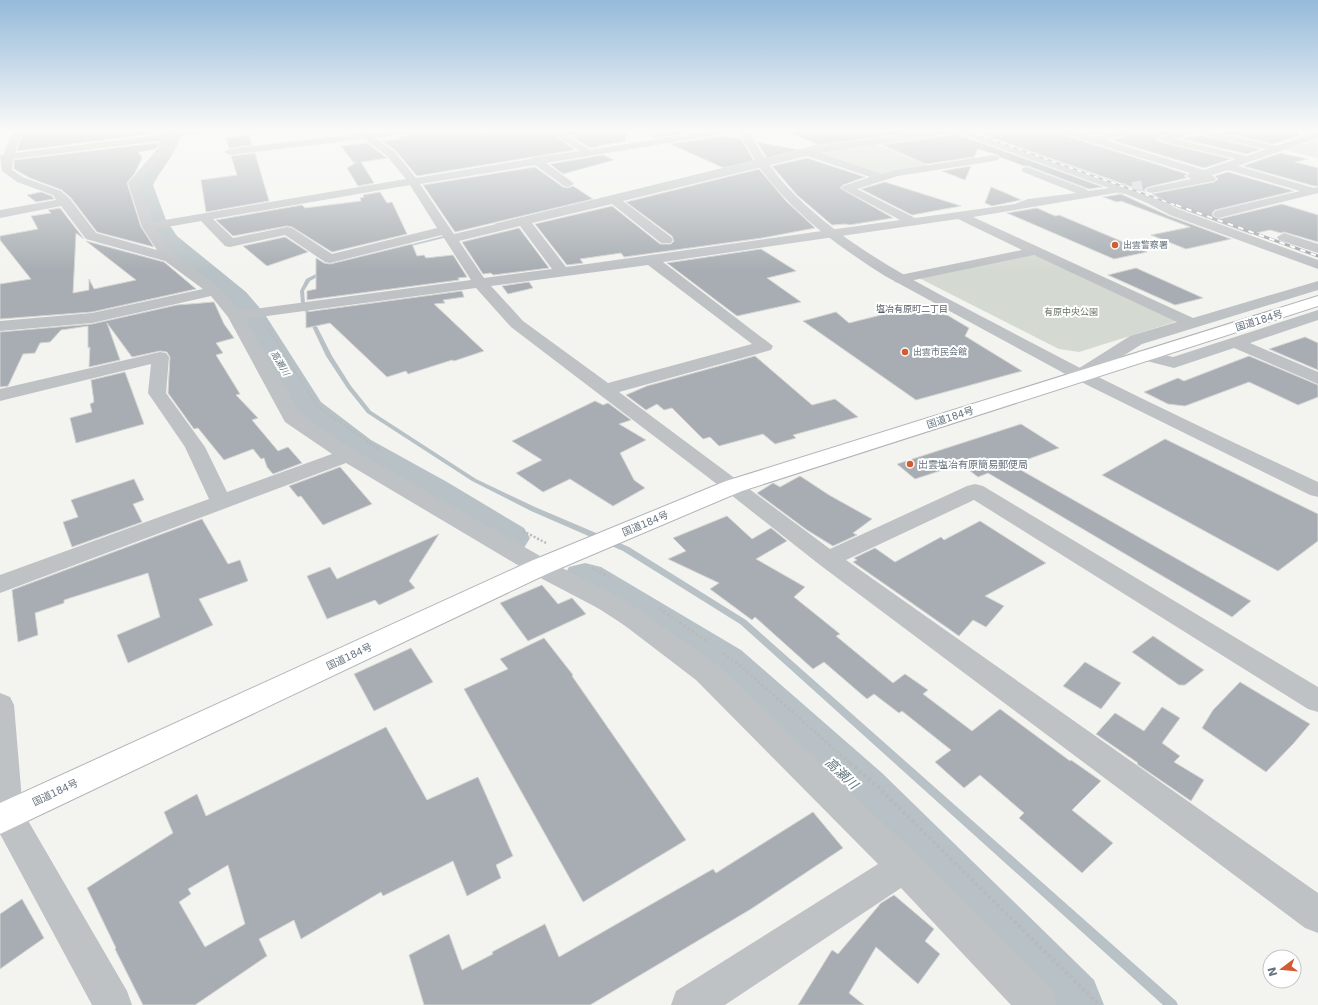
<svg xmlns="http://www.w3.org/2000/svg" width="1318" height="1005" viewBox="0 0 1318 1005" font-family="'DejaVu Sans','Noto Sans JP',sans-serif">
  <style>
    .green { fill: #d4dad1 }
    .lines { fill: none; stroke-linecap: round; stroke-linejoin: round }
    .stream { fill: #b8c2c6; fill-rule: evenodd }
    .river { fill: #b8c2c6; fill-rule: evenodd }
    .building { fill: #a7adb2; stroke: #d4d4d2; fill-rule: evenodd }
    .minor-tunnel { stroke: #d0d3d4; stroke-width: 10; stroke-dasharray: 10 5.5; stroke-linecap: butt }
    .trunk-casing { stroke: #b1b4b7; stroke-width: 2 }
    .path-far4 { stroke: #b8babc; stroke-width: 1.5; stroke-dasharray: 1 1; stroke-linecap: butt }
    .path-far3 { stroke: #b8babc; stroke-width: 2; stroke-dasharray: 1.5 1.5; stroke-linecap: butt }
    .path-far2 { stroke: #b8babc; stroke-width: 2.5; stroke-dasharray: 2 2; stroke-linecap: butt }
    .path-far1 { stroke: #b8babc; stroke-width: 3; stroke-dasharray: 2.5 2.5; stroke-linecap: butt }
    .path { stroke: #b8babc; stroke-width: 4; stroke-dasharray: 3 3; stroke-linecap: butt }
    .minor { fill: #bfc2c5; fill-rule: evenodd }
    .tertiary { fill: #bfc2c5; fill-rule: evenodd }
    .trunk { fill: #fff; fill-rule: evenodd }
    .rail-far1-casing { stroke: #a0a5a9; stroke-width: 2 }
    .rail-casing { stroke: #a0a5a9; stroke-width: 3 }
    .rail-far1 { stroke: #fff; stroke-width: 1.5; stroke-dasharray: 4.5; stroke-linecap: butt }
    .rail { stroke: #fff; stroke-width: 2; stroke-dasharray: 5.5; stroke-linecap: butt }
    .poi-dot { fill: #d25b31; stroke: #fff; stroke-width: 1.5 }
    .labels { text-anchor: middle; stroke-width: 4; stroke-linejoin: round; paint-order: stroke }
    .far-poi-label { font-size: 9px; fill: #65727e; stroke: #fff; text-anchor: start }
    .far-neighbourhood-label { font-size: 9px; fill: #525b64; stroke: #fff }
    .far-park-label { font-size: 9px; fill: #667663; stroke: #fff }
    .far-water-label { font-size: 9px; font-style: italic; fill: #61737b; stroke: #fff }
    .street-label { font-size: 10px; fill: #65727e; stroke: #fff }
    .poi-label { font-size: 10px; fill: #65727e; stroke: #fff; text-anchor: start }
    .near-water-label { font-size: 13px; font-style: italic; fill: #61737b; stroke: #fff }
  </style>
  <rect width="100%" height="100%" fill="#f3f3f0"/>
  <g class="green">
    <path d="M 1317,140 L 1318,158 L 1284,150 Z"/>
    <path d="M 873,143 L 929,166 L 882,174 L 816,153 Z"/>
    <path d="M 1032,255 L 1040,256 L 1177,320 L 1175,322 L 1079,352 L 1059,349 L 919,278 Z"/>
  </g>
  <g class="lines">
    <g class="stream">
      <path d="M 829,131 L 832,131 L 835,133 L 833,139 L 824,145 L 807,150 L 496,225 L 494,224 L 805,148 L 822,143 L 831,138 L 831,133 Z"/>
      <path d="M 451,234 L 452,234 L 452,236 L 403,248 L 401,247 Z"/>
      <path d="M 324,270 L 326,271 L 326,272 L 310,281 L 304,291 L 305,303 L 332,356 L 351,386 L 371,411 L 476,479 L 535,507 L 629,547 L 746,620 L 1176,1001 L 1178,1005 L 1163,1005 L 740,624 L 623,551 L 531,511 L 472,481 L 367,413 L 347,388 L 326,356 L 301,303 L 300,291 L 306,279 Z"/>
    </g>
    <g class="river">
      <path d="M 164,131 L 180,131 C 179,152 162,167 153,185 L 166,220 L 177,236 L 246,292 L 264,313 L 321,402 L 371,440 L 447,482 L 524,528 L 530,538 L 524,548 L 509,552 L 494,548 L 419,498 L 345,456 L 296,416 L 241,322 L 226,304 L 159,246 L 144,220 L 133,185 L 159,147 Z"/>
      <path d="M 585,563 L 601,567 L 741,650 L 882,773 L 1094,980 L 1104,1005 L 1021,1005 L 842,809 L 705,678 L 569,589 L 563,578 L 569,567 Z"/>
    </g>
  </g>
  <g class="building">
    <path d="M 23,131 L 150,131 L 152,134 L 17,151 Z"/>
    <path d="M 416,131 L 478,131 L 483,135 L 514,131 L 549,131 L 575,150 L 417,176 L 395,150 L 382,141 L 400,139 L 398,137 L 409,135 Z"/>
    <path d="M 563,131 L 625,131 L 626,141 L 597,146 L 599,147 L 590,148 Z"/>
    <path d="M 682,131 L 698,131 L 656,138 L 649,135 Z"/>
    <path d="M 786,131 L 922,131 L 819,145 Z"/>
    <path d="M 973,131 L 1058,131 L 1061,134 L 1187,174 L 1184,176 L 1187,178 L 1148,187 L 1144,190 L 1146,192 Z"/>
    <path d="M 1077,131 L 1116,131 L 1094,135 Z"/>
    <path d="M 1138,131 L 1179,131 L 1160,136 L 1156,139 L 1160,142 L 1231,159 L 1204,168 L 1111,140 L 1135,134 Z"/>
    <path d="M 1215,131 L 1298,131 L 1299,136 L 1272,144 Z"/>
    <path d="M 955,133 L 957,134 L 1103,187 L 1089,189 L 1028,166 L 1024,166 L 1000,157 L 998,155 L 978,149 L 974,157 L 926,164 L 882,145 L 950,135 Z"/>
    <path d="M 249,135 L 252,145 L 229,148 L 226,138 Z"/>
    <path d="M 1197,135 L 1199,135 L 1261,149 L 1247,154 L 1181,139 Z"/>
    <path d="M 722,136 L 741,139 L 754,161 L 724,168 L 670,144 Z"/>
    <path d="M 757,142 L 799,150 L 767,158 Z"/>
    <path d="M 157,143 L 158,146 L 155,149 L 138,152 L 142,158 L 135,173 L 127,183 L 141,227 L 154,247 L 97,232 L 71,198 L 62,190 L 30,178 L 14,169 L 14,160 Z"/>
    <path d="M 367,143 L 387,158 L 361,162 L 374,183 L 358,186 L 347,168 L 357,162 L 354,163 L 341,146 Z"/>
    <path d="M 255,153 L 269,201 L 206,212 L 201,180 L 237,175 L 231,156 Z"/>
    <path d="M 1280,153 L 1308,159 L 1295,162 L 1318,168 L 1318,186 L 1314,186 L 1243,166 Z"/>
    <path d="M 603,155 L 614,160 L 563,174 L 550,164 Z"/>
    <path d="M 807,158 L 865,177 L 843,185 L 840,188 L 893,218 L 849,225 L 846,224 L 832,225 L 797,195 L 772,166 Z"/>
    <path d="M 971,166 L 965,180 L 942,171 Z"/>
    <path d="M 535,167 L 563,187 L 568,188 L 573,186 L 593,199 L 455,232 L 423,185 Z"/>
    <path d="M 759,169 L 786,201 L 815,228 L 762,238 L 624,257 L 621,253 L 580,259 L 583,263 L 567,265 L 535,224 L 612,206 L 660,244 L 671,244 L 674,241 L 672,236 L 626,202 Z"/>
    <path d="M 1228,172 L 1294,191 L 1215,210 L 1212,213 L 1214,218 L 1219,219 L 1282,204 L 1318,215 L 1318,242 L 1284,232 L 1281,233 L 1270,230 L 1251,234 L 1179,208 L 1152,194 L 1214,182 L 1218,179 L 1215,176 Z"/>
    <path d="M 885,182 L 961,206 L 912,215 L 861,189 Z"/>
    <path d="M 991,187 L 1008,194 L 1021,200 L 992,206 L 985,203 Z"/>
    <path d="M 41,192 L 52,196 L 54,199 L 36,202 L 27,195 Z"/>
    <path d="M 380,192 L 387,203 L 392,202 L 407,234 L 332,252 L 292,227 L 287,226 L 233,236 L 216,220 L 302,205 L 305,208 L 361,201 L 360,198 L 364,197 L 363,195 Z"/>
    <path d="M 1121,194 L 1169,216 L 1231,239 L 1186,249 L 1151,235 L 1190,227 L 1121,201 L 1117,202 L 1103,197 Z"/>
    <path d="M 60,208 L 84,239 L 76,233 L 73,293 L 89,290 L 89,279 L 94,289 L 136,280 L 86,241 L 164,262 L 196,289 L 92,312 L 0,319 L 0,284 L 31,279 L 0,240 L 0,236 L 38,229 L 31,216 L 51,213 L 48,210 Z"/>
    <path d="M 1037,208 L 1055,216 L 1059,215 L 1147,252 L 1114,259 L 1007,213 Z"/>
    <path d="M 519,228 L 549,268 L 493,275 L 491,273 L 483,274 L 462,242 Z"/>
    <path d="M 285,237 L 308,252 L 267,266 L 243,246 Z"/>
    <path d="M 412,244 L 417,256 L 424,255 L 426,258 L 453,255 L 467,277 L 458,278 L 459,280 L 307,300 L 307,291 L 316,289 L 316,258 L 324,263 L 330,264 Z"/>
    <path d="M 761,249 L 796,271 L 767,278 L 801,302 L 737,316 L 667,263 Z"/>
    <path d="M 1136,268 L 1203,298 L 1175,305 L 1108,275 Z"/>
    <path d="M 529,282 L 533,288 L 508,294 L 502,286 Z"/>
    <path d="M 462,291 L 464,297 L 443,300 L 445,303 L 434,304 L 484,351 L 454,361 L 452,360 L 408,374 L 406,371 L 387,377 L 330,323 L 306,328 L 306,312 Z"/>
    <path d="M 214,302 L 224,324 L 234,338 L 216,343 L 223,353 L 216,355 L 240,394 L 236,395 L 258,418 L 252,420 L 278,451 L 288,447 L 302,463 L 273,474 L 267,467 L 264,458 L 261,459 L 253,449 L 224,460 L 198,428 L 194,429 L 168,393 L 170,357 L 167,352 L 160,351 L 132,357 L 107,323 L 120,360 L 89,367 L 90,347 L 88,348 L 88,326 L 61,330 L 50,342 L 40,343 L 35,353 L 23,354 L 8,386 L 0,387 L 0,332 L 92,324 L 177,305 Z"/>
    <path d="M 909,308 L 920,315 L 926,313 L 947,315 L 969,328 L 965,336 L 1022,371 L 916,400 L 803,321 L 836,312 L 849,323 Z"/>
    <path d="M 1305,337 L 1318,343 L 1318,370 L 1269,349 Z"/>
    <path d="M 755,356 L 812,405 L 835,399 L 858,417 L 793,435 L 796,438 L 775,444 L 763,434 L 719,446 L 710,437 L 703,439 L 672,408 L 664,410 L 657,404 L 646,410 L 626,395 L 647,386 Z"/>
    <path d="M 1249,356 L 1318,385 L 1318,397 L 1298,405 L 1249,382 L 1185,406 L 1168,404 L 1144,392 L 1178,378 L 1184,381 Z"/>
    <path d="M 125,372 L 144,424 L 76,443 L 70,418 L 92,412 L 90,404 L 94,402 L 91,380 Z"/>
    <path d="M 595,401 L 603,405 L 608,403 L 631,420 L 619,424 L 646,440 L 620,453 L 634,480 L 645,488 L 613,506 L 570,479 L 543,492 L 516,473 L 542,460 L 512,441 Z"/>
    <path d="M 1021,424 L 1059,448 L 1012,465 L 1251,601 L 1232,617 L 988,473 L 978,477 L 961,464 L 915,479 L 897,464 Z"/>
    <path d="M 1165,439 L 1318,514 L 1318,541 L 1278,571 L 1102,475 Z"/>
    <path d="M 340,467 L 372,504 L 323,525 L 301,496 L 298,497 L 289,486 Z"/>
    <path d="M 800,476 L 829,495 L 872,519 L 853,533 L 857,535 L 833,546 L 807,530 L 757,493 L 773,483 L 780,487 Z"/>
    <path d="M 134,479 L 144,500 L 133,504 L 142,522 L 72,547 L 63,522 L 78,517 L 71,500 Z"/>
    <path d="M 727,516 L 752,539 L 771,528 L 787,541 L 756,559 L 805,587 L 794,597 L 840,634 L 836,636 L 893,683 L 905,674 L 928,690 L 923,694 L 972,731 L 1000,709 L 1070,761 L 1071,760 L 1101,781 L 1072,810 L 1113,843 L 1082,873 L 1019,818 L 1024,813 L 980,775 L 964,788 L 935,762 L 951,750 L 902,711 L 899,713 L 874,694 L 867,699 L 824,662 L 813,669 L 755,617 L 752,620 L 710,589 L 719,583 L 668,559 L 686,551 L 673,538 Z"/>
    <path d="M 202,519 L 228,564 L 240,560 L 248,581 L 199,599 L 213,625 L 128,663 L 117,635 L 160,617 L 148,573 L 64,600 L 64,603 L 35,613 L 38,635 L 18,642 L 12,590 Z"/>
    <path d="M 980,521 L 1046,563 L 985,596 L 1004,606 L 986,627 L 973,620 L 959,636 L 853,562 L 857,560 L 854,558 L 875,548 L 895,562 L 941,537 L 944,540 Z"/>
    <path d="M 439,534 L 409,581 L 415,588 L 379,605 L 375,600 L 327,619 L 307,576 L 330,567 L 337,579 Z"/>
    <path d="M 542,585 L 558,604 L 572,598 L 586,614 L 528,641 L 500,603 Z"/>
    <path d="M 1153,636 L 1204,670 L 1185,685 L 1179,685 L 1132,652 Z"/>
    <path d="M 544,638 L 573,675 L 572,676 L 686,840 L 583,902 L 464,689 L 508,669 L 500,659 Z"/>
    <path d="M 411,648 L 433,682 L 374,711 L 354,674 Z"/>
    <path d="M 1085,662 L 1121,683 L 1101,709 L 1063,686 Z"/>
    <path d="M 1240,682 L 1310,724 L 1293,744 L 1266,772 L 1202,728 L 1213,710 Z"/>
    <path d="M 1162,707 L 1180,718 L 1162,743 L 1180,756 L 1174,762 L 1204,780 L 1191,801 L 1137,764 L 1138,763 L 1096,734 L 1115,713 L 1144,731 Z"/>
    <path d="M 386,727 L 427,800 L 478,777 L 513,856 L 496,865 L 501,878 L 467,896 L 453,861 L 383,896 L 381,892 L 301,939 L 294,920 L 259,939 L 267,956 L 195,1005 L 143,1005 L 115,949 L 116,948 L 87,888 L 173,833 L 164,812 L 197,794 L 206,816 ZM 228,865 L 245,924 L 205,947 L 179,902 L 191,894 L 188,889 Z"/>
    <path d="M 813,812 L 843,848 L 751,909 L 590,1005 L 424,1005 L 409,955 L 449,934 L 462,970 L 493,954 L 492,952 L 545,924 L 559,957 L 713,869 L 716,873 Z"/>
    <path d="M 894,895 L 934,929 L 925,941 L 940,954 L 918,984 L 876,947 L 849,993 L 864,1005 L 798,1005 L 832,950 L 838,954 L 881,903 Z"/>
    <path d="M 22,899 L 44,938 L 0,969 L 0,914 Z"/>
  </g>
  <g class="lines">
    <path class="minor-tunnel" d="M 1117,190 L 1145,185"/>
    <defs>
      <path id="trunk" d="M 1318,296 L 1318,306 L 742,491 L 549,573 L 0,834 L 0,803 L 531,561 L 726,481 Z"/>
    </defs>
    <use href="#trunk" class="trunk-casing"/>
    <path class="path-far4" d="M 182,243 L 190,250"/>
    <path class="path-far3" d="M 268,328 L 317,406 L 338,421"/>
    <g class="path-far2">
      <path d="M 337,420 L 378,449"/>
      <path d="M 523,531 L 546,543"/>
      <path d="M 592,568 L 601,573"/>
    </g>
    <g class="path-far1">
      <path d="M 599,572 L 609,577"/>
      <path d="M 659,608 L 708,642"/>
      <path d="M 723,653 L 736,662 L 851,764"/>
    </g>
    <path class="path" d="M 850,763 L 880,789 L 1099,1005"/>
    <g class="minor">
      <path d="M 12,131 L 22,131 L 15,153 L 159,135 L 159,131 L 169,131 L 169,133 L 183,131 L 202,131 L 200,133 L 169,139 L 169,148 L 140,183 L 153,222 L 406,179 L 386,155 L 364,139 L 229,155 L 224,152 L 229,149 L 357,134 L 354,131 L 365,131 L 368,133 L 413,131 L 408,134 L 375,138 L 394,151 L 416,178 L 530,159 L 535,157 L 579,151 L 550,131 L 561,131 L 590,150 L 707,131 L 728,131 L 723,134 L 546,163 L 572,182 L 574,184 L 568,187 L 564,186 L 535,165 L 420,184 L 454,234 L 831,144 L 931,131 L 955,131 L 950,134 L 819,153 L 882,174 L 897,170 L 994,155 L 998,156 L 999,158 L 998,160 L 994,161 L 898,176 L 857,189 L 915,218 L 1015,204 L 1028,199 L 1076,193 L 1023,172 L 1022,170 L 1023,168 L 1027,167 L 1086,189 L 1088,191 L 1109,188 L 958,133 L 956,131 L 969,131 L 1119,184 L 1155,197 L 1178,209 L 1318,260 L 1318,269 L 1170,215 L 1147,203 L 1121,192 L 973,217 L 1193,318 L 1318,281 L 1318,290 L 1142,344 L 1085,380 L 1079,381 L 1073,380 L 1070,376 L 1073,372 L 1130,336 L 1177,322 L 1034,255 L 900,283 L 895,282 L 893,279 L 895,276 L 1022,250 L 958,219 L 663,262 L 773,346 L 771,350 L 619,392 L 830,549 L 967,486 L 975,484 L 983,486 L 1318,687 L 1318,712 L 1308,709 L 974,500 L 846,560 L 1318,893 L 1318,933 L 1305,928 L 820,565 L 726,491 L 511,327 L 476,288 L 245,319 L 300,414 L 355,451 L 549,561 L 629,603 L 716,664 L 916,855 L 1052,991 L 1057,1005 L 1011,1005 L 901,888 L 725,1005 L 671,1005 L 676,991 L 878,864 L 696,680 L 611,615 L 531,573 L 346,463 L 0,593 L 0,575 L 209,499 L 185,447 L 148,393 L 151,364 L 0,401 L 0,389 L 160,352 L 166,353 L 169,357 L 166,393 L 205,447 L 227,492 L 332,454 L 285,422 L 228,317 L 211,296 L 92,323 L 0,331 L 0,321 L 92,313 L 203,289 L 165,261 L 86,239 L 61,206 L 0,218 L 0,210 L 56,200 L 53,195 L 17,182 L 2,171 L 0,155 L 4,154 ZM 159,141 L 159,147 L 128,183 L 142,227 L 157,250 L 96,233 L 70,199 L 61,191 L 25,178 L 12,170 L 13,159 ZM 807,156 L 870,177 L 843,186 L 841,188 L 900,220 L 566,267 L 532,223 L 612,204 L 661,243 L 671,243 L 673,240 L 671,237 L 623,201 ZM 410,185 L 437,228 L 332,254 L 292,228 L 287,227 L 233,238 L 213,219 ZM 201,221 L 225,246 L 230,247 L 285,235 L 325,262 L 330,263 L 442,235 L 471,280 L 239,311 L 220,288 L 175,255 L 156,229 ZM 520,226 L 552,269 L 484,278 L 459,241 ZM 648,265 L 752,344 L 608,383 L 523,321 L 491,286 Z"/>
      <path d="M 1059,131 L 1073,131 L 1094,137 L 1121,131 L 1137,131 L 1135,133 L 1105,140 L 1204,170 L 1236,159 L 1160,141 L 1158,139 L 1160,137 L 1184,131 L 1210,131 L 1276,146 L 1318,132 L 1318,138 L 1238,166 L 1314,188 L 1318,187 L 1318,193 L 1219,218 L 1215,217 L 1213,214 L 1215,211 L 1300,191 L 1228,170 L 1212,175 L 1216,179 L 1214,181 L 1152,193 L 1148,192 L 1146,190 L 1148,188 L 1191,179 L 1186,176 L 1190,173 L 1061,133 ZM 1197,133 L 1199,134 L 1266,149 L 1247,156 L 1175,139 Z"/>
      <path d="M 1284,233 L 1318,244 L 1318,253 L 1279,240 L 1277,237 Z"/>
      <path d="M 1318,310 L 1318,320 L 1250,343 L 1318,372 L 1318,384 L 1234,348 L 1174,368 L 1139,359 L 1136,355 L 1139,351 L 1145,350 L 1173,357 Z"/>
      <path d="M 0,693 L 10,697 L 14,705 L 23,812 L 127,991 L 132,1005 L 92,1005 L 0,834 Z"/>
    </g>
    <path class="tertiary" d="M 738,131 L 748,131 C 762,154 776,177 796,196 C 858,257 939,293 1015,334 C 1114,387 1216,434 1318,482 L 1318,497 L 1310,495 L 1071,377 L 885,276 C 838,246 793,214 760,168 C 752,156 745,143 738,131 Z"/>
    <use href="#trunk" class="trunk"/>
    <defs>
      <path id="rail-far1" d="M 967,131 L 1178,206"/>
      <path id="rail" d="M 1176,205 L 1318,256"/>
    </defs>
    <use href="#rail-far1" class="rail-far1-casing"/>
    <use href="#rail" class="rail-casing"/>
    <use href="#rail-far1" class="rail-far1"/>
    <use href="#rail" class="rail"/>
  </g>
  <linearGradient id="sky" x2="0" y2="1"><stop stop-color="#95bada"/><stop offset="0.48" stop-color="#fafaf8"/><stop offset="1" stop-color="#fafaf8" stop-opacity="0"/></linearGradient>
  <rect width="1318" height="271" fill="url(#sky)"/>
  <g class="poi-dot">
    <circle cx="1115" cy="245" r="4"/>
    <circle cx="905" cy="352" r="4"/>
    <circle cx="910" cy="464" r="4"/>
  </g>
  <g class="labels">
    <g class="far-poi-label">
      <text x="1123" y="248">出雲警察署</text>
      <text x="913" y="355">出雲市民会館</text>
    </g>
    <g class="far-neighbourhood-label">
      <text x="912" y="312">塩冶有原町二丁目</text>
    </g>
    <g class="far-park-label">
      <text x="1071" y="315">有原中央公園</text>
    </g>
    <g class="far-water-label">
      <text transform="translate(280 363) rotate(59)" y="3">高瀬川</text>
    </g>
    <g class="street-label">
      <text transform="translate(1259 320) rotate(-17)" y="4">国道184号</text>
      <text transform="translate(950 417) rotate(-18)" y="4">国道184号</text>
      <text transform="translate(645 523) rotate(-23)" y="4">国道184号</text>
      <text transform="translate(349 656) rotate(-25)" y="4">国道184号</text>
      <text transform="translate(55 792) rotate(-25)" y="4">国道184号</text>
    </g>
    <g class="poi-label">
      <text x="918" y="468">出雲塩冶有原簡易郵便局</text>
    </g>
    <g class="near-water-label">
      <text transform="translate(842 773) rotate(43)" y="5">高瀬川</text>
    </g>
  </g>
  <g transform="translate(1282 969) rotate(254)"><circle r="19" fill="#ffffff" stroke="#c1c7cb"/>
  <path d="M0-3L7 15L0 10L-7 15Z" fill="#d25b31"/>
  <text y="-6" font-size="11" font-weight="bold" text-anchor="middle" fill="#65727e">N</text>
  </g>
</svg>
